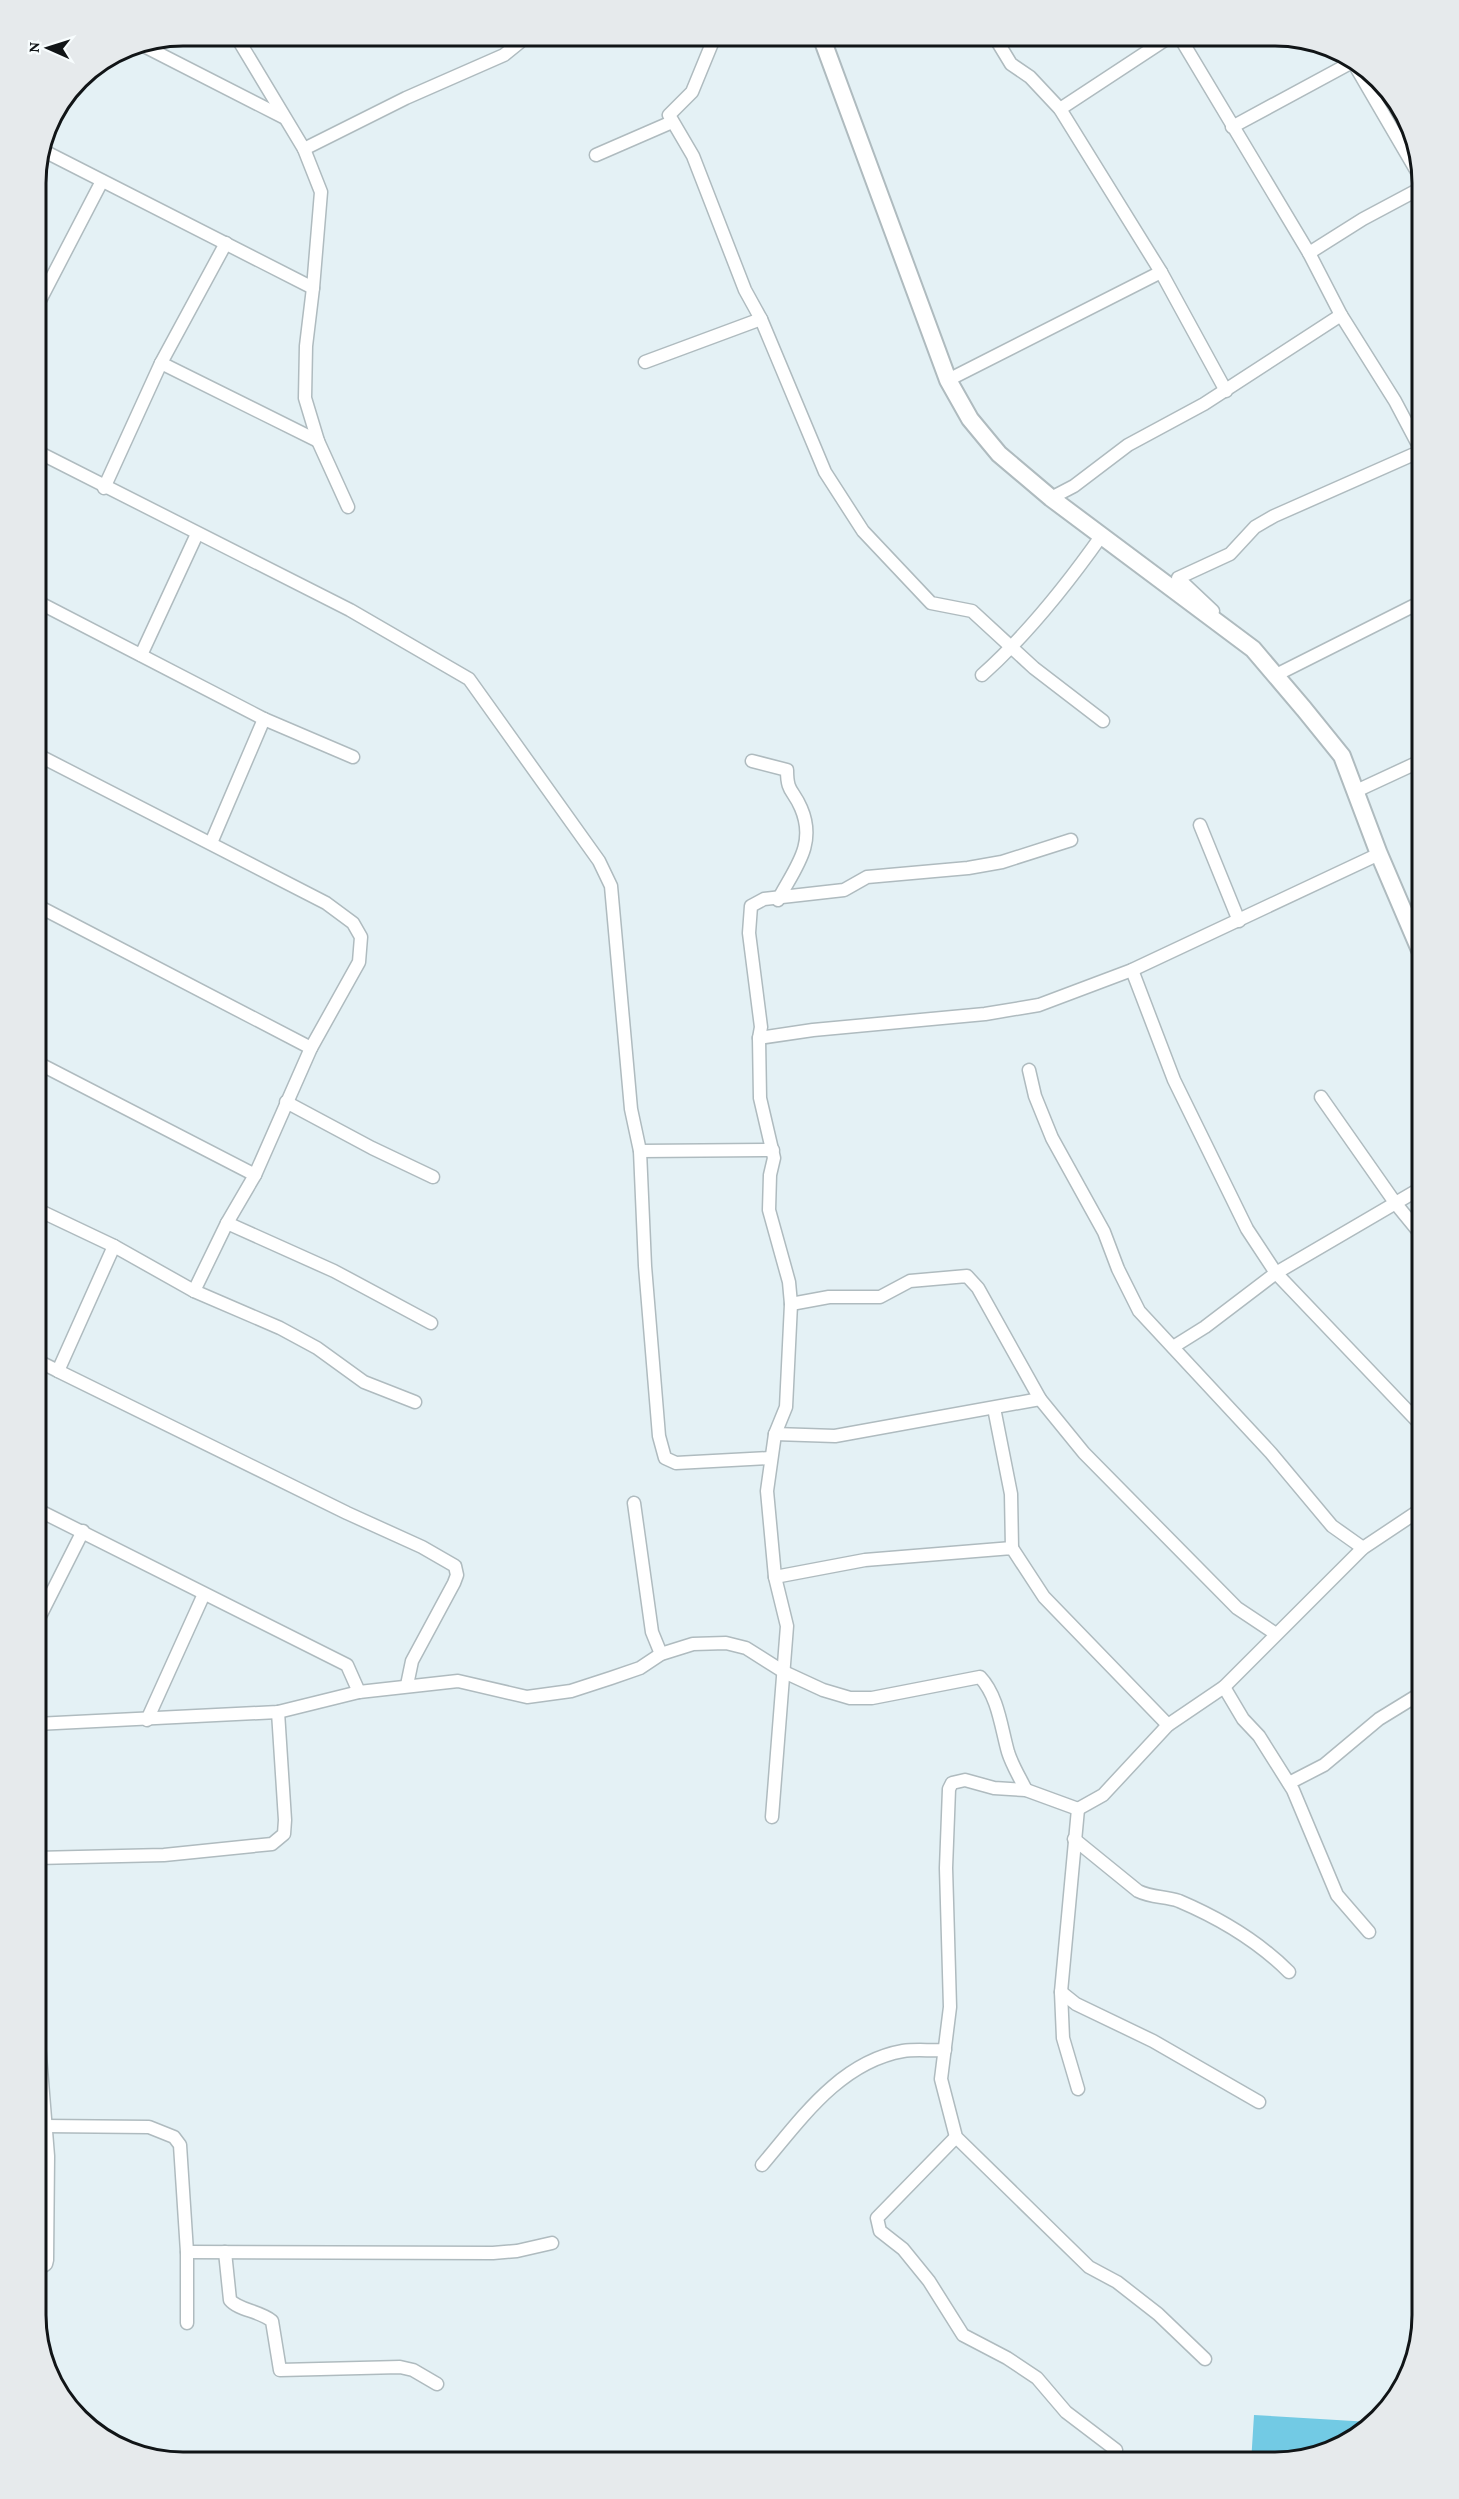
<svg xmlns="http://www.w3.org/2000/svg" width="1459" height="2499" viewBox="0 0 1459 2499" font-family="'Crimson Pro',serif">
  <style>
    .green { fill: #72cae4 }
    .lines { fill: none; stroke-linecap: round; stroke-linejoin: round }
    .minor-casing { stroke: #afbbbf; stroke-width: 15 }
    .tertiary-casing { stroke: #afbbbf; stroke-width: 20 }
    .minor { stroke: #fff; stroke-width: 12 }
    .tertiary { stroke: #fff; stroke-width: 16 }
    .rim { fill: none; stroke: #111517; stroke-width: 3 }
  </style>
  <rect width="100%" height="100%" fill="#e4f1f5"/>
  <path class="green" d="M 1254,2415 L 1370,2422 L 1341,2448 L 1276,2463 L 1251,2463 Z"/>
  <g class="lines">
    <defs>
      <g id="minor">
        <path d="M 236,36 L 304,149 L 321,192 L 313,288 L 306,346 L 305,398 L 318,441 L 348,507"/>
        <path d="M 715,36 L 692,92 L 669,115 L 693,156 L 745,290 L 761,319 L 825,472 L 863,531 L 931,603 L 972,611 L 1034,668 L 1103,721"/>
        <path d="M 994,36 L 1011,64 L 1030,77 L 1060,109 L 1161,272 L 1226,391"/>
        <path d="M 1179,36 L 1309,253 L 1341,315 L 1395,401 L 1423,454"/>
        <path d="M 140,44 L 283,117"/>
        <path d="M 1353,62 L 1423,182"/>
        <path d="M 1060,109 L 1171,36"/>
        <path d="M 1232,127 L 1356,60"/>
        <path d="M 304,149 L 406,98 L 504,55 L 520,42 L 520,36"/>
        <path d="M 42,150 L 313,288"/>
        <path d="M 596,155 L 672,122"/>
        <path d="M 1309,253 L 1363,219 L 1423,187"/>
        <path d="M 36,308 L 102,181"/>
        <path d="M 645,362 L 761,319"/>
        <path d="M 161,363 L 318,441"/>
        <path d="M 948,380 L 1161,272"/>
        <path d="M 36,451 L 350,610 L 469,679 L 599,861 L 611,886 L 631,1109 L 640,1151 L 645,1266 L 659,1436 L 665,1458 L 676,1463 L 770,1458"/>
        <path d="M 104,488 L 161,363 L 226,243"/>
        <path d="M 1051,498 L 1074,486 L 1128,445 L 1204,404 L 1341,315"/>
        <path d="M 36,601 L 264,719 L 353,757"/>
        <path d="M 1213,611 L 1178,578 L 1230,554 L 1255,527 L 1274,516 L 1421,451"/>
        <path d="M 141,655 L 197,534"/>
        <path d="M 982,675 C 1028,634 1066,586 1102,535"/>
        <path d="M 1274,676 L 1423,601"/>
        <path d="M 36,754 L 326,903 L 353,923 L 361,937 L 359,962 L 311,1048 L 255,1175 L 227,1223 L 194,1291"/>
        <path d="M 752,761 L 787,770 C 787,793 793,789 801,808 C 817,845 794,869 778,900"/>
        <path d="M 1354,792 L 1423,760"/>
        <path d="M 1200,825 L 1239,921"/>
        <path d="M 211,843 L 264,719"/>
        <path d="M 36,905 L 311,1048"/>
        <path d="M 1132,970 L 1174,1080 L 1247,1229 L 1276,1273 L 1423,1427"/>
        <path d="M 759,1038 L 813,1030 L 985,1014 L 1039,1005 L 1132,970 L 1379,854"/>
        <path d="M 36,1062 L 255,1175"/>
        <path d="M 1029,1070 L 1035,1096 L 1052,1138 L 1104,1232 L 1118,1269 L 1139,1311 L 1271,1453 L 1332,1526 L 1363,1548"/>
        <path d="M 1321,1097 L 1396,1204 L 1423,1237"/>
        <path d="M 286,1102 L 372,1148 L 433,1177"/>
        <path d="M 640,1151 L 773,1150"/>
        <path d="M 36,1209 L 114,1246 L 194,1291 L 280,1328 L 317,1348 L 364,1382 L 415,1402"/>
        <path d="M 227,1223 L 334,1271 L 431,1323"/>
        <path d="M 791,1304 L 829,1297 L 880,1297 L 910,1281 L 967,1276 L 978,1288 L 1040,1399 L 1084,1453 L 1237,1608 L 1276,1634"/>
        <path d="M 1173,1347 L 1205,1327 L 1276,1273 L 1423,1187"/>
        <path d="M 36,1360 L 58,1371 L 114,1246"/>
        <path d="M 58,1371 L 347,1513 L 422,1547 L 455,1566 L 457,1575 L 454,1583 L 412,1661 L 407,1685"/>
        <path d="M 994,1408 L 1011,1494 L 1012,1548"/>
        <path d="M 775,1434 L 835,1436 L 1040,1399"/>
        <path d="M 634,1503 L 652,1632 L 661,1654"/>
        <path d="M 36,1509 L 347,1665 L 359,1692"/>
        <path d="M 775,1577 L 865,1560 L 1012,1548 L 1044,1597 L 1168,1725"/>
        <path d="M 36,1624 L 83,1531"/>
        <path d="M 1224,1687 L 1243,1719 L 1259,1736 L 1293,1790 L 1337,1895 L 1369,1932"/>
        <path d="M 147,1720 L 204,1594"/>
        <path d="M 36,1724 L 278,1712 L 359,1692 L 458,1681 L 527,1697 L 571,1691 L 611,1678 L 640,1668 L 661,1654 L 693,1644 L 726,1643 L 746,1648 L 784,1672 L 823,1690 L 850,1698 L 872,1698 L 980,1677 C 998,1696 1001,1727 1008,1752 C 1012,1765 1020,1778 1026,1790"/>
        <path d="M 1289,1783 L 1324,1765 L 1379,1719 L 1423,1692"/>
        <path d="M 1078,1809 L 1026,1790 L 994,1788 L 965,1780 L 952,1783 L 949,1789 L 946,1868 L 950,2007 L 941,2079 L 956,2137 L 1089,2267 L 1117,2282 L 1158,2314 L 1205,2359"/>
        <path d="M 1078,1809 L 1103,1795 L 1168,1725 L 1224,1687 L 1363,1548 L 1423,1508"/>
        <path d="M 772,1817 L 787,1626 L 775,1577 L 767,1491 L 775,1434 L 786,1407 L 791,1304 L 789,1282 L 769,1210 L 770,1175 L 774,1158 L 760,1098 L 759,1038 L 761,1027 L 749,933 L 751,906 L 764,899 L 844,890 L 867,877 L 968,868 L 1002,862 L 1071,840"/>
        <path d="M 1074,1839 L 1138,1891 C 1152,1898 1165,1896 1179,1901 C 1219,1918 1259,1942 1289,1972"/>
        <path d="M 36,1858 L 164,1855 L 272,1844 L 284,1834 L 285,1820 L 278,1712"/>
        <path d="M 1061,1992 L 1076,2004 L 1153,2041 L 1259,2102"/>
        <path d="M 1078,2089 L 1063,2038 L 1061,1992 L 1078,1809"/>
        <path d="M 44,2126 L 149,2127 L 174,2137 L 180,2145 L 187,2252 L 187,2323"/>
        <path d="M 956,2137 L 877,2218 L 880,2231 L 903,2249 L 929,2281 L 963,2335 L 1007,2358 L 1037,2378 L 1066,2412 L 1116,2450"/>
        <path d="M 762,2165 C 801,2119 840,2062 903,2051 C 916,2049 931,2051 945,2050"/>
        <path d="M 187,2252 L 493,2253 L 517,2251 L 552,2243"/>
        <path d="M 225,2252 L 230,2300 C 238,2310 260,2311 272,2321 L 280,2370 L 400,2367 L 413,2370 L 437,2384"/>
        <path d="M 36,2271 L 46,2264 L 47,2260 L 48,2156 L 36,2006"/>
      </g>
      <path id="tertiary" d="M 821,36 L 948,380 L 970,419 L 999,454 L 1051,498 L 1253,649 L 1304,709 L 1342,756 L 1379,854 L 1423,957"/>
    </defs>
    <use href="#minor" class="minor-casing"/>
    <use href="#tertiary" class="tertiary-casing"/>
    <use href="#minor" class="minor"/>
    <use href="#tertiary" class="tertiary"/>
  </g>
  <path d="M0 0H1459V2499H0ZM183 46H1275A137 137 0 0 1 1412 183V2315A137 137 0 0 1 1275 2452H183A137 137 0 0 1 46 2315V183A137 137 0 0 1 183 46Z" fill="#e6eaec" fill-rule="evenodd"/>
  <path class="rim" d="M183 46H1275A137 137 0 0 1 1412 183V2315A137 137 0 0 1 1275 2452H183A137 137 0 0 1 46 2315V183A137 137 0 0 1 183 46Z"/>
  <g transform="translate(48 48) rotate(273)" stroke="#f8fdfe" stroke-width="4.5" paint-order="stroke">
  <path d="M0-4.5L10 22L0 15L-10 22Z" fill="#111517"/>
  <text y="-9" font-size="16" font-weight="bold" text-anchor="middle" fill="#111517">N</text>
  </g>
</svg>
